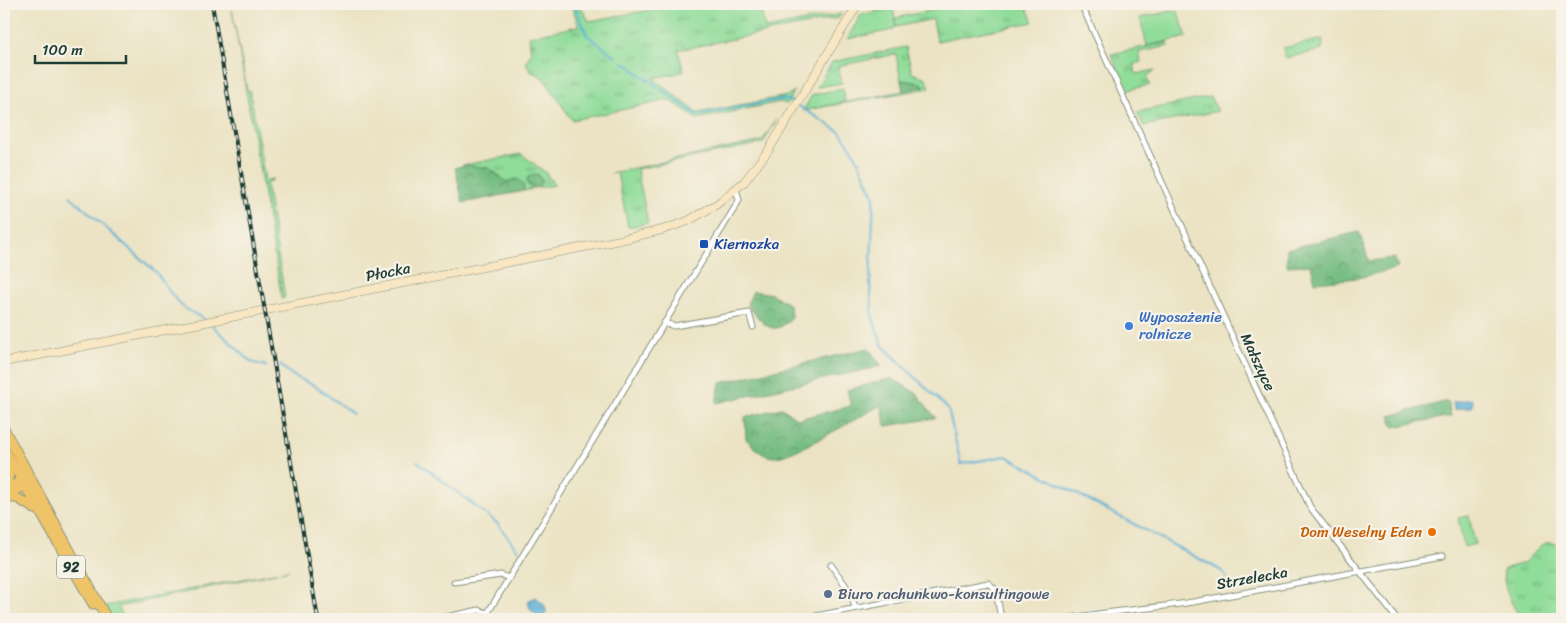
<svg xmlns="http://www.w3.org/2000/svg" width="1566" height="623" viewBox="0 0 1566 623" font-family="Sriracha,sans-serif">
  <style>
    .grass { fill: url(#grass-tufts); stroke: #588c66 }
    .forest { fill: url(#forest-crowns); stroke: #4a7c5a }
    .garden { fill: #90dc99; stroke: #588c66 }
    .water { fill: url(#water-ripples); stroke: #3c7684 }
    .lines { fill: none; stroke-linecap: round; stroke-linejoin: round }
    .stream { stroke: #59afd5; stroke-width: 2 }
    .street-casing { stroke: #85907c; stroke-width: 7 }
    .secondary-casing { stroke: #85907c; stroke-width: 9 }
    .primary-casing { stroke: #85907c; stroke-width: 11 }
    .street { stroke: #fff; stroke-width: 5 }
    .secondary { stroke: #f9e7c3; stroke-width: 8 }
    .primary { stroke: #efc469; stroke-width: 9 }
    .rail-casing { stroke: #1f3d34; stroke-width: 4 }
    .rail { stroke: #f7f3e8; stroke-width: 2; stroke-dasharray: 5.5; stroke-linecap: butt }
    .transit-dot { fill: #1a4fb4; stroke: #f7f3e8; stroke-width: 2 }
    .shop-dot { fill: #3f7fe0; stroke: #f7f3e8; stroke-width: 2 }
    .food-dot { fill: #e8710a; stroke: #f7f3e8; stroke-width: 2 }
    .service-dot { fill: #5c6f8a; stroke: #f7f3e8; stroke-width: 2 }
    .labels { text-anchor: middle; stroke-width: 4.5; stroke-linejoin: round; paint-order: stroke }
    .shield { fill: #f7f3e8; stroke: #60746a; stroke-width: 1 }
    .shield-label { font-size: 14px; font-weight: bold; fill: #1f3d34 }
    .transit-label { font-size: 15px; fill: #164399; stroke: #f7f3e8; text-anchor: start }
    .street-label { font-size: 15px; fill: #1f3d34; stroke: #f7f3e8 }
    .shop-label { font-size: 15px; fill: #366cbe; stroke: #f7f3e8; text-anchor: start }
    .food-label { font-size: 15px; fill: #c56008; stroke: #f7f3e8; text-anchor: end }
    .service-label { font-size: 15px; fill: #4e5e75; stroke: #f7f3e8; text-anchor: start }
  </style>
  <defs>
    <pattern id="grass-tufts" width="24" height="20" patternUnits="userSpaceOnUse" patternTransform="scale(1.25)"><rect width="24" height="20" fill="#90dc99"/><path d="M3 7l-1-3M5 7V3M7 7l1-3M15 17l-1-3M17 17v-4M19 17l1-3" fill="none" stroke="#75b47e"/></pattern>
    <pattern id="forest-crowns" width="20" height="18" patternUnits="userSpaceOnUse" patternTransform="scale(1.25)"><rect width="20" height="18" fill="#74bc81"/><path d="M2 6a3 3 0 1 1 6 0M12 15a3 3 0 1 1 6 0" fill="none" stroke="#5f9a6a"/></pattern>
    <pattern id="water-ripples" width="26" height="14" patternUnits="userSpaceOnUse" patternTransform="scale(1.25)"><rect width="26" height="14" fill="#59afd5"/><path d="M2 4q2-2 4 0t4 0M15 11q2-2 4 0t4 0" fill="none" stroke="#4990ae"/></pattern>
  </defs>
  <rect width="100%" height="100%" fill="#f7f3e8"/>
  <filter id="ink" filterUnits="userSpaceOnUse"><feTurbulence type="fractalNoise" baseFrequency=".02" numOctaves="2"/><feDisplacementMap in="SourceGraphic" scale="10" xChannelSelector="R" yChannelSelector="G"/><feConvolveMatrix kernelMatrix="1 2 1 2 8 2 1 2 1" color-interpolation-filters="sRGB"/></filter>
  <filter id="wash" filterUnits="userSpaceOnUse"><feTurbulence type="fractalNoise" baseFrequency=".0096" numOctaves="4" result="noise"/><feDisplacementMap in="SourceGraphic" scale="20" xChannelSelector="R" yChannelSelector="G"/><feGaussianBlur stdDeviation="1.12" result="paint"/><feColorMatrix in="noise" values="0 0 0 0 0 0 0 0 0 0 0 0 0 0 0 0 0 1.4 0 .05"/><feComposite in="paint" operator="in"/></filter>
  <g filter="url(#wash)">
    <rect width="100%" height="100%" fill="#ebe3c3"/>
    <g class="grass">
      <path d="M 571,4 L 579,4 L 589,21 L 684,4 L 760,4 L 765,29 L 841,14 L 839,18 L 678,50 L 684,72 L 653,78 L 698,113 L 787,96 L 794,91 L 787,104 L 780,102 L 697,119 L 670,100 L 572,120 L 546,82 L 539,75 L 531,72 L 526,62 L 531,53 L 529,36 L 579,26 Z"/>
      <path d="M 952,4 L 1025,4 L 1033,22 L 937,41 L 933,19 L 896,27 L 895,18 L 953,6 Z"/>
      <path d="M 232,10 L 247,91 L 250,91 L 265,181 L 273,179 L 266,184 L 285,297 L 282,299 Z"/>
      <path d="M 1323,39 L 1322,50 L 1285,58 L 1283,48 Z"/>
      <path d="M 1168,42 L 1169,46 L 1139,52 L 1141,62 L 1134,64 L 1136,74 L 1155,70 L 1147,77 L 1150,85 L 1127,90 L 1111,54 Z"/>
      <path d="M 906,47 L 912,73 L 926,78 L 930,88 L 817,108 L 903,91 L 896,54 L 838,66 L 842,83 L 817,87 L 832,62 Z"/>
      <path d="M 1210,97 L 1218,111 L 1144,126 L 1137,112 Z"/>
      <path d="M 777,119 L 763,143 L 637,169 L 648,223 L 628,227 L 617,173 L 611,173 L 762,141 Z"/>
      <path d="M 521,154 L 545,172 L 555,185 L 537,188 L 542,181 L 538,174 L 528,177 L 528,185 L 532,189 L 524,191 L 523,184 L 515,179 L 506,182 L 494,171 L 464,165 Z"/>
      <path d="M 1546,543 L 1555,543 L 1562,550 L 1562,619 L 1522,619 C 1512,606 1502,586 1504,569 L 1524,563 L 1540,546 Z"/>
      <path d="M 289,570 L 118,607 L 125,619 L 112,619 L 105,606 Z"/>
    </g>
    <g class="forest">
      <path d="M 901,80 L 922,83 L 925,86 L 903,91 Z"/>
      <path d="M 464,165 L 489,168 L 506,182 L 518,179 L 523,184 L 524,191 L 463,203 L 455,168 Z"/>
      <circle cx="534" cy="181" r="7"/>
      <path d="M 1359,232 L 1369,261 L 1395,258 L 1398,268 L 1358,278 L 1315,282 L 1311,265 L 1287,266 L 1287,249 Z"/>
      <path d="M 753,291 L 772,294 L 790,305 L 791,318 C 772,341 760,320 747,304 Z"/>
      <path d="M 868,348 L 882,366 L 716,403 L 720,383 Z"/>
      <path d="M 892,378 L 917,394 L 936,418 L 886,426 L 881,405 C 862,415 793,457 775,457 C 762,457 755,448 746,439 L 745,417 L 782,408 L 798,419 L 851,406 L 847,390 Z"/>
      <path d="M 1448,401 L 1451,416 L 1393,427 L 1390,416 Z"/>
    </g>
    <g class="garden">
      <path d="M 893,8 L 896,27 L 893,28 L 893,30 L 847,39 L 861,15 Z"/>
      <path d="M 1177,10 L 1187,37 L 1147,46 L 1140,18 Z"/>
      <path d="M 843,88 L 845,102 L 803,111 L 812,95 Z"/>
      <path d="M 1469,516 L 1475,544 L 1464,547 L 1458,518 Z"/>
    </g>
    <g class="water">
      <path d="M 1471,399 L 1473,402 L 1472,407 L 1454,410 L 1453,402 Z"/>
      <path d="M 534,597 C 541,600 549,607 545,615 L 538,617 L 530,609 L 528,601 Z"/>
    </g>
    <g class="lines">
      <g class="stream">
        <path d="M 574,4 L 587,35 L 616,57"/>
        <path d="M 623,62 L 697,115 L 783,99 L 795,103"/>
        <path d="M 799,106 L 840,132 L 853,150 L 874,196 L 870,284 L 873,319 L 882,345 L 948,409 L 961,464 L 1006,456 L 1222,571 L 1234,588"/>
        <path d="M 70,196 L 157,273 L 171,294 L 183,307 L 205,320"/>
        <path d="M 211,324 L 251,362 L 266,366"/>
        <path d="M 280,365 L 292,375 L 315,386 L 353,414"/>
        <path d="M 417,461 L 497,523 L 519,552"/>
      </g>
    </g>
  </g>
  <g filter="url(#ink)">
    <g class="lines">
      <defs>
        <g id="street">
          <path d="M 1081,4 L 1310,507 L 1397,619"/>
          <path d="M 664,323 L 674,326 L 749,313 L 753,327"/>
          <path d="M 831,565 L 851,593 L 855,608"/>
          <path d="M 454,582 L 501,575 L 509,578"/>
          <path d="M 437,619 L 479,610 L 487,613"/>
          <path d="M 484,619 L 737,204 L 739,200 L 736,189"/>
          <path d="M 800,619 L 988,583 L 996,590 L 1001,619"/>
          <path d="M 1065,619 C 1108,611 1150,609 1193,602 L 1443,556"/>
        </g>
        <path id="secondary" d="M 4,362 L 620,240 L 662,230 L 688,221 L 717,204 L 744,182 L 768,151 L 858,4"/>
        <g id="primary">
          <path d="M 4,429 L 107,619"/>
          <path d="M 4,449 L 93,604"/>
          <path d="M 4,484 L 9,476 L 7,462"/>
          <path d="M 4,487 L 19,483 L 27,484"/>
          <path d="M 4,494 L 21,488 L 25,480"/>
          <path d="M 4,498 L 17,498 L 35,509"/>
        </g>
      </defs>
      <use href="#street" class="street-casing"/>
      <use href="#secondary" class="secondary-casing"/>
      <use href="#primary" class="primary-casing"/>
      <use href="#street" class="street"/>
      <use href="#secondary" class="secondary"/>
      <use href="#primary" class="primary"/>
      <defs>
        <path id="rail" d="M 212,4 L 318,619"/>
      </defs>
      <use href="#rail" class="rail-casing"/>
      <use href="#rail" class="rail"/>
    </g>
  </g>
  <rect class="transit-dot" x="699" y="239" width="10" height="10" rx="2.5"/>
  <circle class="shop-dot" cx="1129" cy="326" r="5"/>
  <circle class="food-dot" cx="1432" cy="532" r="5"/>
  <circle class="service-dot" cx="828" cy="594" r="5"/>
  <g class="labels">
    <rect class="shield" x="57" y="555.5" width="28" height="23" rx="4"/>
    <g class="shield-label">
      <text x="71" y="572">92</text>
    </g>
    <g class="transit-label">
      <text x="714" y="249">Kiernozka</text>
    </g>
    <g class="street-label">
      <text transform="translate(388 272) rotate(-11)" y="5">Płocka</text>
      <text transform="translate(1258 362) rotate(65)" y="5">Małszyce</text>
      <text transform="translate(1252 578) rotate(-10)" y="5">Strzelecka</text>
    </g>
    <g class="shop-label">
      <text x="1139" y="322">Wyposażenie<tspan x="1139" dy="17">rolnicze</tspan></text>
    </g>
    <g class="food-label">
      <text x="1422" y="537">Dom Weselny Eden</text>
    </g>
    <g class="service-label">
      <text x="838" y="599">Biuro rachunkwo-konsultingowe</text>
    </g>
  </g>
  <rect width="1566" height="623" fill="none" stroke="#f7f3e8" stroke-width="20"/>
  <path d="M35 55v8h91v-8" fill="none" stroke="#1f3d34" stroke-width="2.5"/>
  <text x="42" y="55" font-size="15" fill="#1f3d34" stroke="#f7f3e8" stroke-width="4" paint-order="stroke">100 m</text>
</svg>
